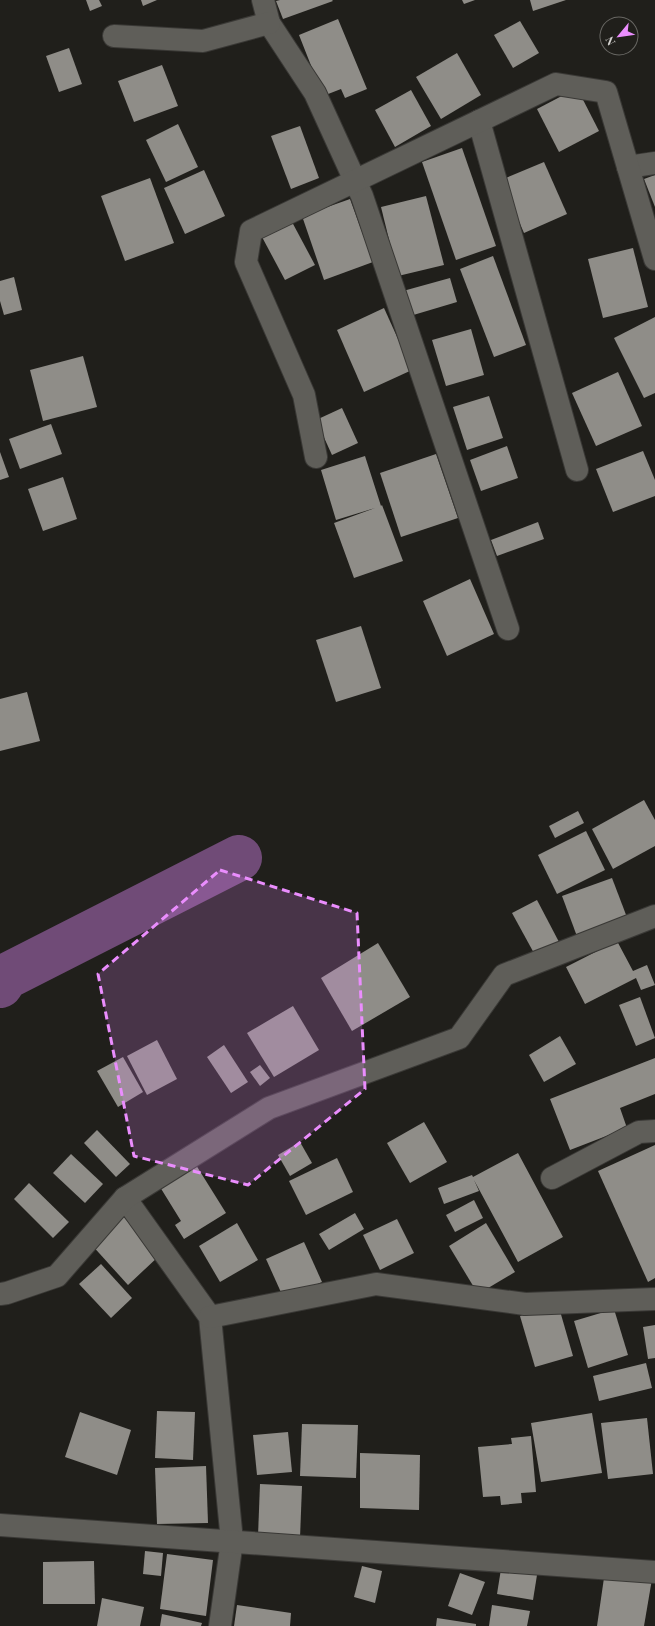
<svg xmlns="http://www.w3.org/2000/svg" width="655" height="1626" viewBox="0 0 655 1626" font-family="'Playfair Display',serif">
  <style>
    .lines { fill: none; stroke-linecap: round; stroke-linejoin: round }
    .river { stroke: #704b77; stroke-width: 46 }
    .building { fill: #8f8d88 }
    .street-casing { stroke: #3a3936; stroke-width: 24 }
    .street { stroke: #5f5e59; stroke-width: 22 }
    .marked { fill: #ea8dfd; fill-opacity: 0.2; stroke: #ea8dfd; stroke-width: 3; stroke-dasharray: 8 5; stroke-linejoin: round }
  </style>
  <rect width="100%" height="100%" fill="#201f1b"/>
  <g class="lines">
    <path class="river" d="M 0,985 L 5,977 L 239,858"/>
  </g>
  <g class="building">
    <path d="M 86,0 L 99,0 L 102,6 L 90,11 Z"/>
    <path d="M 141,0 L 157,0 L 143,6 Z"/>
    <path d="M 280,0 L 332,0 L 333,1 L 283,19 L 276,1 Z"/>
    <path d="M 462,0 L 475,0 L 464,4 Z"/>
    <path d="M 530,0 L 566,0 L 533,11 Z"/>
    <path d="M 338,19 L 367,89 L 345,98 L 341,89 L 323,96 L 299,35 Z"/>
    <path d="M 520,21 L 539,53 L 513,68 L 494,35 Z"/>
    <path d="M 69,48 L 82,84 L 59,92 L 46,56 Z"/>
    <path d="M 457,53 L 481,95 L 441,119 L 416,77 Z"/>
    <path d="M 162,65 L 178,106 L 134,122 L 118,81 Z"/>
    <path d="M 577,88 L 599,131 L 559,152 L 537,109 Z"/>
    <path d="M 411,90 L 431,126 L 395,147 L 375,110 Z"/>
    <path d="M 178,124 L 198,167 L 166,182 L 146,140 Z"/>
    <path d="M 300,126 L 319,178 L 291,189 L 271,136 Z"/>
    <path d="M 462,148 L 496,246 L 456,260 L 422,162 Z"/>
    <path d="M 544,162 L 567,214 L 524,233 L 501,180 Z"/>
    <path d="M 204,170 L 225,216 L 185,234 L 164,188 Z"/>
    <path d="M 655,175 L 655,207 L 644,179 Z"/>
    <path d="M 150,178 L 174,243 L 125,261 L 101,196 Z"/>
    <path d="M 426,196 L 444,265 L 398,276 L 381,207 Z"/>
    <path d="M 350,199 L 373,262 L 324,280 L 302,216 Z"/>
    <path d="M 292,222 L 315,265 L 285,280 L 262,237 Z"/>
    <path d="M 633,248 L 648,307 L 603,318 L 588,259 Z"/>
    <path d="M 493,256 L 526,345 L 494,357 L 460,269 Z"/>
    <path d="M 14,277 L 22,310 L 4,315 L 0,301 L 0,281 Z"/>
    <path d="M 450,278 L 457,302 L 410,316 L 403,291 Z"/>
    <path d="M 384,308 L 412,370 L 364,392 L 337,330 Z"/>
    <path d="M 655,317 L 655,393 L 644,398 L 614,338 Z"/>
    <path d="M 471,329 L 484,375 L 446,386 L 432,340 Z"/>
    <path d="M 83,356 L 97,407 L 43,421 L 30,370 Z"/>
    <path d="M 618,372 L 642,426 L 596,446 L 572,393 Z"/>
    <path d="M 489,396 L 503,438 L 467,450 L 453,407 Z"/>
    <path d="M 342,408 L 358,443 L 332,455 L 316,420 Z"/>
    <path d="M 51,424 L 62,454 L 20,469 L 9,439 Z"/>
    <path d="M 507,446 L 518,478 L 481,491 L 470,460 Z"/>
    <path d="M 643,451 L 655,480 L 655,496 L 613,512 L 596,469 Z"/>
    <path d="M 0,452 L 9,477 L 0,480 Z"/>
    <path d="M 436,454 L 458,518 L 401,537 L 380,473 Z"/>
    <path d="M 365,456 L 381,506 L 382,505 L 403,561 L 354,578 L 334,523 L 375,508 L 336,520 L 321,470 Z"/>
    <path d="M 63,477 L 77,519 L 43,531 L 28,489 Z"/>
    <path d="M 538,522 L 544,539 L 497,556 L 491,540 Z"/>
    <path d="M 470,579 L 494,634 L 447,656 L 423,601 Z"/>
    <path d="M 361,626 L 381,688 L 336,702 L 316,640 Z"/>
    <path d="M 27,692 L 40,741 L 0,751 L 0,699 Z"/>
    <path d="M 644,800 L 655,820 L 655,846 L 613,869 L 592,829 Z"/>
    <path d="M 578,811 L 584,823 L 555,838 L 549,826 Z"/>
    <path d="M 586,831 L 605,870 L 557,894 L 538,855 Z"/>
    <path d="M 612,878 L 628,920 L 578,939 L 562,896 Z"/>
    <path d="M 537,900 L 559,942 L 535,955 L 512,913 Z"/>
    <path d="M 617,941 L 633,971 L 647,965 L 655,985 L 641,990 L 636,978 L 585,1004 L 566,967 Z"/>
    <path d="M 378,943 L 410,997 L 352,1031 L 321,978 Z"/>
    <path d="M 640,997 L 655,1038 L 636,1046 L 619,1005 Z"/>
    <path d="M 293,1006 L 319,1050 L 274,1077 L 247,1033 Z"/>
    <path d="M 560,1036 L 576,1064 L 544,1082 L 529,1055 Z"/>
    <path d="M 157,1040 L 177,1079 L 147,1095 L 127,1056 Z"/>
    <path d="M 224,1045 L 248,1082 L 231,1093 L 207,1057 Z"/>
    <path d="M 123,1057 L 143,1092 L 118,1107 L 97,1071 Z"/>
    <path d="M 655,1058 L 655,1094 L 620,1108 L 627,1128 L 570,1150 L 550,1099 Z"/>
    <path d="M 260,1065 L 270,1078 L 260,1086 L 250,1072 Z"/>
    <path d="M 424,1122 L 447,1162 L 410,1183 L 387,1143 Z"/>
    <path d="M 97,1130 L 130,1164 L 116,1177 L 84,1143 Z"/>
    <path d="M 300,1142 L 312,1163 L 290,1176 L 278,1155 Z"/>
    <path d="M 655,1145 L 655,1278 L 648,1282 L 598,1171 Z"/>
    <path d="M 518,1153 L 563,1237 L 518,1262 L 474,1180 L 479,1191 L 444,1204 L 438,1188 L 472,1175 L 473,1177 Z"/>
    <path d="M 71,1154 L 103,1184 L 85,1203 L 53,1173 Z"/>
    <path d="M 337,1158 L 353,1192 L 306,1215 L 289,1181 Z"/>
    <path d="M 196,1165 L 226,1213 L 184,1239 L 175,1225 L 181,1221 L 160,1187 Z"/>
    <path d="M 29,1183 L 69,1222 L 53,1238 L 14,1199 Z"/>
    <path d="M 474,1200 L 483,1218 L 455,1232 L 446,1215 Z"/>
    <path d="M 355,1213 L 364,1229 L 329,1250 L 319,1234 Z"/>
    <path d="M 121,1214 L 159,1256 L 128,1285 L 90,1243 Z"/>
    <path d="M 397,1219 L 414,1253 L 380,1270 L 363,1235 Z"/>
    <path d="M 237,1223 L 258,1260 L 220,1282 L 199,1246 Z"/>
    <path d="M 486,1223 L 515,1272 L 478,1294 L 449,1246 Z"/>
    <path d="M 304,1242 L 322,1282 L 284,1299 L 266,1259 Z"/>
    <path d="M 101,1264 L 132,1298 L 111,1318 L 79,1284 Z"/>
    <path d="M 558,1304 L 573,1356 L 535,1367 L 520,1316 Z"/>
    <path d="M 614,1309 L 628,1355 L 588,1368 L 574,1321 Z"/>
    <path d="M 655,1325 L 655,1358 L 648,1359 L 643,1327 Z"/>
    <path d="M 646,1363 L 652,1388 L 599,1401 L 593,1376 Z"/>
    <path d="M 157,1411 L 195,1412 L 193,1460 L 155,1458 Z"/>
    <path d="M 80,1412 L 131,1430 L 117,1475 L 65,1457 Z"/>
    <path d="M 592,1413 L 602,1473 L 541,1482 L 531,1423 Z"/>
    <path d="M 647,1418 L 653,1474 L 608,1479 L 601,1423 Z"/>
    <path d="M 302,1424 L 358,1425 L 356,1478 L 300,1476 Z"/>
    <path d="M 288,1432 L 292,1472 L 257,1475 L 253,1435 Z"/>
    <path d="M 531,1436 L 536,1492 L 521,1493 L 522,1503 L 501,1505 L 500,1496 L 483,1497 L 478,1447 L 512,1444 L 511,1438 Z"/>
    <path d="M 360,1453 L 420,1455 L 419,1510 L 360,1508 Z"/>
    <path d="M 206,1466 L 208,1523 L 157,1524 L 155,1468 Z"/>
    <path d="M 260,1484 L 302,1486 L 300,1538 L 258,1536 Z"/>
    <path d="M 145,1551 L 163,1553 L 161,1576 L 143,1574 Z"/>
    <path d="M 167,1554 L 213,1560 L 206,1616 L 160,1609 Z"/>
    <path d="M 94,1561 L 95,1604 L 43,1604 L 43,1562 Z"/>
    <path d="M 362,1566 L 382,1571 L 375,1603 L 354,1597 Z"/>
    <path d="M 501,1569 L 537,1575 L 533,1600 L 497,1594 Z"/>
    <path d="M 605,1571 L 652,1579 L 644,1626 L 597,1626 Z"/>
    <path d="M 460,1573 L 485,1582 L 472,1615 L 448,1606 Z"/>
    <path d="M 102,1598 L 144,1607 L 140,1626 L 97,1626 Z"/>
    <path d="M 237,1605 L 291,1613 L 290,1626 L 234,1626 Z"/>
    <path d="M 492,1605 L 530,1611 L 527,1626 L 489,1626 Z"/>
    <path d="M 162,1614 L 202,1623 L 201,1626 L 160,1626 Z"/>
    <path d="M 437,1618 L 476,1624 L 476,1626 L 436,1626 Z"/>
  </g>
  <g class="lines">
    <defs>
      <g id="street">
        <path d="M 263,0 L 269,23 L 315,93 L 362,196 L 508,629"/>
        <path d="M 114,36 L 203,41 L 269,23"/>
        <path d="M 479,121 L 577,470"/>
        <path d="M 628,167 L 655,163"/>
        <path d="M 316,457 L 304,395 L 246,262 L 251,231 L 556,84 L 606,92 L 655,259"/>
        <path d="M 552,1178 L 639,1132 L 655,1131"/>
        <path d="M 125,1198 L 210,1317 L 232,1541 L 220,1626"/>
        <path d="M 0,1294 L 7,1293 L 57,1276 L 125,1198 L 269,1108 L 459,1038 L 504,975 L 655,916"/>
        <path d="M 210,1317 L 376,1284 L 525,1304 L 655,1299"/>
        <path d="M 0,1525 L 655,1572"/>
      </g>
    </defs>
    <use href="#street" class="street-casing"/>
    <use href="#street" class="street"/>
  </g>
  <path class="marked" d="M 220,870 L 357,913 L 365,1089 L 248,1185 L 134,1156 L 98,974 Z"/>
  <g transform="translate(619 36) rotate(241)"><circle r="19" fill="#201f1b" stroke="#686763"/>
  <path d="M0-3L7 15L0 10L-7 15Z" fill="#ea8dfd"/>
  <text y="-6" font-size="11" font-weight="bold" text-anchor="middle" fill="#d4d3d0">N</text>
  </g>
</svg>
